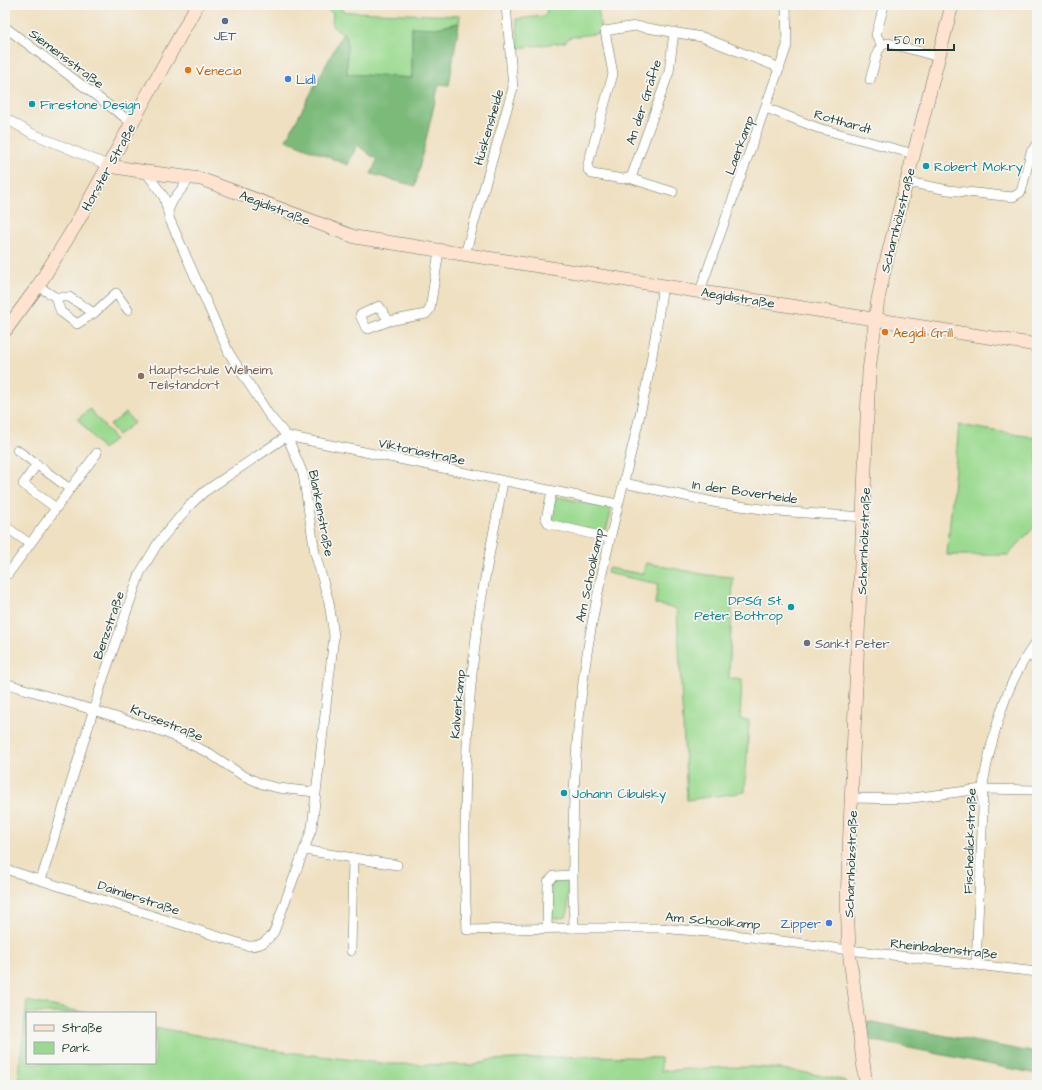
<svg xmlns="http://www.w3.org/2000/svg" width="1042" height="1090" viewBox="0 0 1042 1090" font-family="'Architects Daughter',sans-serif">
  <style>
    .green { fill: #9bda90; stroke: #5d8c62 }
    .forest { fill: #7cba7a; stroke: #4e7c57 }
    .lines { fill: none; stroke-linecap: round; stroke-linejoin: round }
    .street-casing { stroke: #687665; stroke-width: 10 }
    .secondary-casing { stroke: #687665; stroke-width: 14 }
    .street { stroke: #fff; stroke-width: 9 }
    .secondary { stroke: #fee3d1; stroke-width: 13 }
    .service-dot { fill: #5c6f8a; stroke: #f6f6f2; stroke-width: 1.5 }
    .food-dot { fill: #e8710a; stroke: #f6f6f2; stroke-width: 1.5 }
    .shop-dot { fill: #3f7fe0; stroke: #f6f6f2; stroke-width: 1.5 }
    .culture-dot { fill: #0f9aa8; stroke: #f6f6f2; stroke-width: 1.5 }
    .education-dot { fill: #8d6e63; stroke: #f6f6f2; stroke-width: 1.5 }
    .worship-dot { fill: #6b7280; stroke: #f6f6f2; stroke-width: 1.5 }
    .labels { text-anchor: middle; stroke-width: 3.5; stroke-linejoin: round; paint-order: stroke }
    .service-label { font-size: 13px; fill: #4e5e75; stroke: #f6f6f2 }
    .street-label { font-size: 13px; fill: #1f3d34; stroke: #f6f6f2 }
    .food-label { font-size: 13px; fill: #c56008; stroke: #f6f6f2; text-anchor: start }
    .shop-label { font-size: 13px; fill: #366cbe; stroke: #f6f6f2; text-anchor: start }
    .culture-label { font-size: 13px; fill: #0d838f; stroke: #f6f6f2; text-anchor: start }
    .education-label { font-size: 13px; fill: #785e54; stroke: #f6f6f2; text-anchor: start }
    .worship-label { font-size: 13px; fill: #5b616d; stroke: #f6f6f2; text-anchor: start }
  </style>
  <rect width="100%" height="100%" fill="#f6f6f2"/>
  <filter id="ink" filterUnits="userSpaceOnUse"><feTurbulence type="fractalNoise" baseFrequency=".025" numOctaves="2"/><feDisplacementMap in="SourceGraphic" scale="8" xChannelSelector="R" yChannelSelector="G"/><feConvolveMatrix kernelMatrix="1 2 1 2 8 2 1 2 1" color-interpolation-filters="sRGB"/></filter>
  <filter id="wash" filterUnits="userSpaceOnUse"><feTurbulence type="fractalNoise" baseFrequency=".012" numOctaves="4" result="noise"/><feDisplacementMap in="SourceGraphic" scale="16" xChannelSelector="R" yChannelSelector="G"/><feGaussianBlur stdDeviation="0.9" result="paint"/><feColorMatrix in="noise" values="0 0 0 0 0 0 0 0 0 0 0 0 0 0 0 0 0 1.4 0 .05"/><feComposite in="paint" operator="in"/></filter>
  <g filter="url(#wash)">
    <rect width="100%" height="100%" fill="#efe0c1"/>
    <g class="green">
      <path d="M 318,5 L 341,5 L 342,11 L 350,12 L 460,16 L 459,23 L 436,28 L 412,28 L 412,78 L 347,74 L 347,36 L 332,26 L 333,13 Z"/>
      <path d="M 549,5 L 598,5 L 601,33 L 570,37 L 565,42 L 519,48 L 516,19 L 544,16 L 547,13 L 546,6 Z"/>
      <path d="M 90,409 L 115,439 L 103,449 L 78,419 Z"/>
      <path d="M 126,413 L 134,423 L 118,435 L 110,425 Z"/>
      <path d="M 959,425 L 1037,438 L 1037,524 L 1008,555 L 947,555 Z"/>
      <path d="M 559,497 L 607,507 L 611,512 L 606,530 L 603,532 L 554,523 L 550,519 L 555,499 Z"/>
      <path d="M 646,563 L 707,575 L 733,577 L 729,679 L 742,679 L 740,719 L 749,720 L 745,792 L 687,800 L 677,609 L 655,604 L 658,584 L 607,573 L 608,568 L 642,574 Z"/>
      <path d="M 555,879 L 567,880 L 568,882 L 568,911 L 566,917 L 552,919 L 551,885 Z"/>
      <path d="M 27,1001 L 87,1013 L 27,1013 L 27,1063 L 155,1063 L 155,1027 L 278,1051 L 389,1064 L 475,1065 L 489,1060 L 593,1056 L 661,1058 L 661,1071 C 690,1069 718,1067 747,1067 C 780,1067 814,1074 846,1081 L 847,1085 L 18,1085 Z"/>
    </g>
    <g class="forest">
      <path d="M 459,23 L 449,85 L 439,84 L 415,186 L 371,174 L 377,160 L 357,145 L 348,165 L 286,140 L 343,33 L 347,36 L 347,74 L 412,78 L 412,27 L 436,28 Z"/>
      <path d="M 867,1021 L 1037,1053 L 1037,1074 L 870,1040 Z"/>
    </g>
  </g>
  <g filter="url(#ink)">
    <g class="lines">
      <defs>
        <g id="street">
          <path d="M 884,5 L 876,35 L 882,45 L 888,43 L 939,57"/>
          <path d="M 5,27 L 132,123"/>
          <path d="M 674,32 L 669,72 L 632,175 L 629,178 L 623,179 L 592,174 L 588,170 L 588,164 L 613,74 L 605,31 L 635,26 L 702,37 L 780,68"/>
          <path d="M 870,80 L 878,51 L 882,45"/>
          <path d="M 766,108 L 818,128 L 914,154"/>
          <path d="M 5,118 L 31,133 L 110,166"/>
          <path d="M 629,178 L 673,192"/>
          <path d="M 907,182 L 948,190 L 1013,197 L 1021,192 L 1031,152 L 1037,145"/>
          <path d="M 168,211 L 173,200 L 191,177"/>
          <path d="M 465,254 L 513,88 L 506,5"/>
          <path d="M 663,285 C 657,324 652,363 643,401 C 625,483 601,564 588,647 C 573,739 571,834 574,928 L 660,928 L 720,933 L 849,950 L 1037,972"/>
          <path d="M 38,286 L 55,297 L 61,312 L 77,324 L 94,313 L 69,297 L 55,297"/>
          <path d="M 700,291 L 787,46 L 786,5"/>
          <path d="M 94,313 L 116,293 L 128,310"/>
          <path d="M 389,321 L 379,306 L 360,315 L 366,328 L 368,329 L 389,321 L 426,314 L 430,309 L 439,251"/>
          <path d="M 37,464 L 23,484 L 56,508"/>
          <path d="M 503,482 C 494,533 482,585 476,637 C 464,734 463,833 467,930 L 574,928"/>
          <path d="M 624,483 L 718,503 L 776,511 L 864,517"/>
          <path d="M 70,489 L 97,453"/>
          <path d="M 552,491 L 546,519 L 549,524 L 609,538"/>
          <path d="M 5,526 L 30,544 L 70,489 L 17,450"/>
          <path d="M 8,574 L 30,544"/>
          <path d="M 1028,654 L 1037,661"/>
          <path d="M 5,683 L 164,732 L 209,753 L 242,775 L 262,784 L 278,788 L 315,792"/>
          <path d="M 852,798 L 904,799 L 982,789 L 1037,790"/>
          <path d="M 304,850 L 397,865"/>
          <path d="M 5,869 L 248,946 C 262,946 266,942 274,932 L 312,828 L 334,636 L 329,602 L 315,553 L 303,474 L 287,436 L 269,415 L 229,353 L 170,220 L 164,197 L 146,172"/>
          <path d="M 41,880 L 104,676 L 140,573 L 158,543 L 188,507 L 204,492 L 287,436 L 617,504"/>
          <path d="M 547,928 L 548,882 L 554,876 L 572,875"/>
          <path d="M 351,951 L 353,858"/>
          <path d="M 976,965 L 983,809 C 981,787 985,773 990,751 C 1000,710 1011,675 1037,641"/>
        </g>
        <g id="secondary">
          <path d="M 110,166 L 146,172 L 201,179 L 355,237 L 1037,345"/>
          <path d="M 5,331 L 38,286 L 75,226 L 197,5"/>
          <path d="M 866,1085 L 849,950 L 847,901 L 869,371 L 878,299 L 887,258 L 952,5"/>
        </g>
      </defs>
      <use href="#street" class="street-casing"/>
      <use href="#secondary" class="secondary-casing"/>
      <use href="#street" class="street"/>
      <use href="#secondary" class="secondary"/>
    </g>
  </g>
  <circle class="service-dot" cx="225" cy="21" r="4"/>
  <g class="food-dot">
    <circle cx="188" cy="70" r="4"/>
    <circle cx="885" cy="332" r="4"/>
  </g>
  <g class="shop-dot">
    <circle cx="288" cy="79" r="4"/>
    <circle cx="829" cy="923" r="4"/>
  </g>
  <g class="culture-dot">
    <circle cx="32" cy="104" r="4"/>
    <circle cx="926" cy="166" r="4"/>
    <circle cx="791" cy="607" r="4"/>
    <circle cx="564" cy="793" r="4"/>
  </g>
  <circle class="education-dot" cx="141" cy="376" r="4"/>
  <circle class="worship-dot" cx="807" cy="643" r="4"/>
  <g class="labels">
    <g class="service-label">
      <text x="225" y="40">JET</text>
    </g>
    <g class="street-label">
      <text transform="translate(67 58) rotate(37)" y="5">Siemensstraße</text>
      <text transform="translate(643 102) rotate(-72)" y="5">An der Gräfte</text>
      <text transform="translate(843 121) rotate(16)" y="5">Rotthardt</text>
      <text transform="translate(488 127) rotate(-74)" y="5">Hüskensheide</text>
      <text transform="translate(739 145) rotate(-70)" y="5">Laerkamp</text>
      <text transform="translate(108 167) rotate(-61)" y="5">Horster Straße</text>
      <text transform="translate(275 207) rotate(21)" y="5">Aegidistraße</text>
      <text transform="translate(897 220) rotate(-76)" y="5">Scharnhölzstraße</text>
      <text transform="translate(738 297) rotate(9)" y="5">Aegidistraße</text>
      <text transform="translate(422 451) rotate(12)" y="5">Viktoriastraße</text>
      <text transform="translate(745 491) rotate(8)" y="5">In der Boverheide</text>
      <text transform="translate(322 513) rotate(79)" y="5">Blankenstraße</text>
      <text transform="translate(863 541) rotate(-88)" y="5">Scharnhölzstraße</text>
      <text transform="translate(589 575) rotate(-78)" y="5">Am Schoolkamp</text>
      <text transform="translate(108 625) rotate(-71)" y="5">Benzstraße</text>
      <text transform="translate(457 704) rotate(-85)" y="5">Kalverkamp</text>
      <text transform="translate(167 722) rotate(22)" y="5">Krusestraße</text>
      <text transform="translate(969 841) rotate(-88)" y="5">Fischedickstraße</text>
      <text transform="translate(850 864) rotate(-88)" y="5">Scharnhölzstraße</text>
      <text transform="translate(139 897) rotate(18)" y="5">Daimlerstraße</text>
      <text transform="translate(713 920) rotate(5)" y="5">Am Schoolkamp</text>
      <text transform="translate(944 948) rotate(6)" y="5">Rheinbabenstraße</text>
    </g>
    <g class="food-label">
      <text x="196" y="75">Venecia</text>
      <text x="893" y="337">Aegidi Grill</text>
    </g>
    <g class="shop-label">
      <text x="296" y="84">Lidl</text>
      <text x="821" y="928" text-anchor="end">Zipper</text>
    </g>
    <g class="culture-label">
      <text x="40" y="109">Firestone Design</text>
      <text x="934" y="171">Robert Mokry</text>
      <text x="783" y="605" text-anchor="end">DPSG St.<tspan x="783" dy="15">Peter Bottrop</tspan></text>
      <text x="572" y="798">Johann Cibulsky</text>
    </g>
    <g class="education-label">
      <text x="149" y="374">Hauptschule Welheim,<tspan x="149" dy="15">Teilstandort</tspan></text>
    </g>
    <g class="worship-label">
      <text x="815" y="648">Sankt Peter</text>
    </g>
  </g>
  <rect width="1042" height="1090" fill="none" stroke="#f6f6f2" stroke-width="20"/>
  <rect x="26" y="1012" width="130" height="52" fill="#f6f6f2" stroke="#a0aca6"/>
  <rect x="34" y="1025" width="20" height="6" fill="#fee3d1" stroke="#a0aca6"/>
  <text x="62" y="1032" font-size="12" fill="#1f3d34">Straße</text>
  <rect x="34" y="1042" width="20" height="12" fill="#9bda90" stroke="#a0aca6"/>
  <text x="62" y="1052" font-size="12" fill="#1f3d34">Park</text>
  <path d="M888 44v6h66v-6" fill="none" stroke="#1f3d34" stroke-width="2"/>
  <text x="894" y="44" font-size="12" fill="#1f3d34" stroke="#f6f6f2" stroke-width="3" paint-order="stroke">50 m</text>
</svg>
